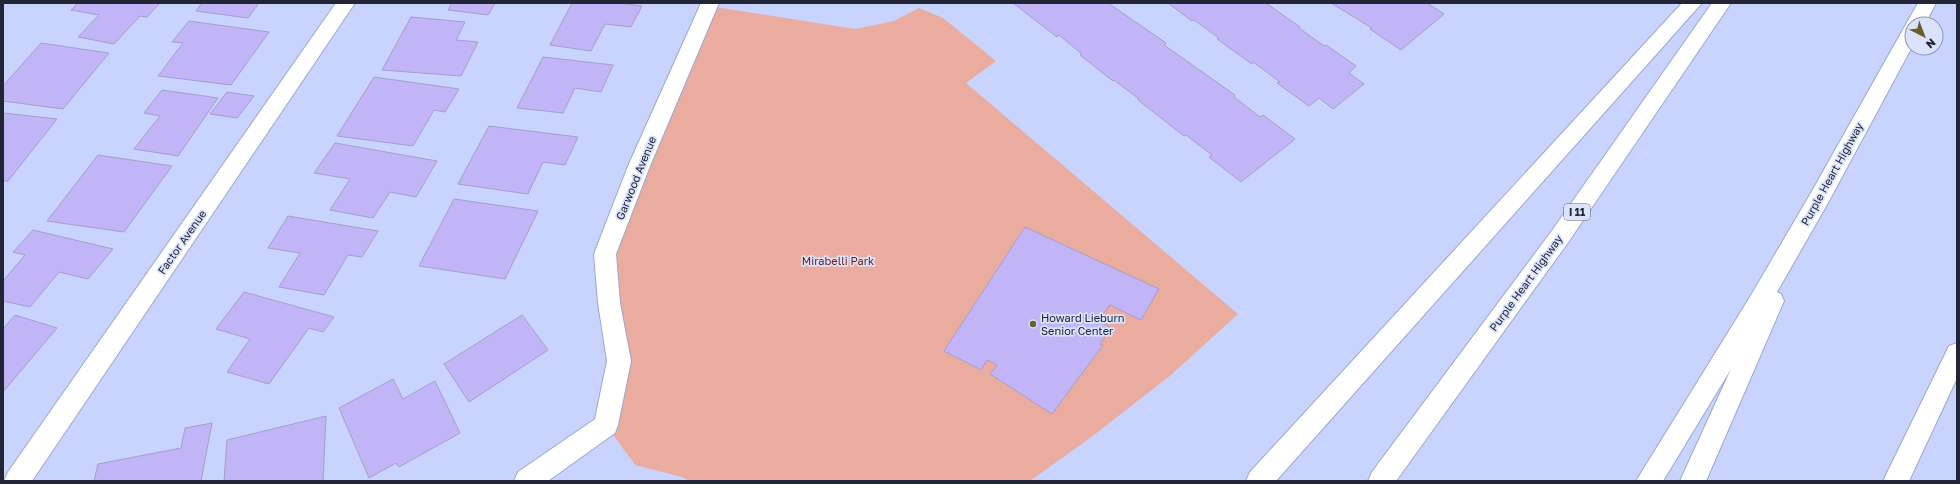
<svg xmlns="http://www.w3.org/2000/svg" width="1960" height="484" viewBox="0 0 1960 484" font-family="'Golos Text',sans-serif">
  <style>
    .green { fill: #eaac9e }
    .building { fill: #c1b5f7; stroke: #a59ec8 }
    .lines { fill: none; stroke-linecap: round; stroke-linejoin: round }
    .minor-casing { stroke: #9ba7cf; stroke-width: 2 }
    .motorway-casing { stroke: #9ba7cf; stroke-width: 2 }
    .minor { fill: #fff; fill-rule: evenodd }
    .motorway { fill: #fff; fill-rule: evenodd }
    .poi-dot { fill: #6d5d2b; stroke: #dae2fc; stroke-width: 1.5 }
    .labels { text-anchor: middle; stroke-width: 3.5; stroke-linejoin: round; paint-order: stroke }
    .shield { fill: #dae2fc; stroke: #585e71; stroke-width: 1 }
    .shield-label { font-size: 10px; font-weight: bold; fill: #212535 }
    .street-label { font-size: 11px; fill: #212535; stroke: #dae2fc }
    .park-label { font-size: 11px; fill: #701a0a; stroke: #dae2fc }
    .poi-label { font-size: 11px; fill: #212535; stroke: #dae2fc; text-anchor: start }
  </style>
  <rect width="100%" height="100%" fill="#c8d4fe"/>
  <path class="green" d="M 709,6 L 855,29 L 894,21 L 919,8 L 943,18 L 996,61 L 966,83 L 1238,314 L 1171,375 L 1090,438 L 1030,481 L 690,481 L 682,477 L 635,465 L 606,425 L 619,361 L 605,254 Z"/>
  <g class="building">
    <path d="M 78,3 L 160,3 L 147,17 L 140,16 L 114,44 L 78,37 L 99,15 L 71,10 Z"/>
    <path d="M 202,3 L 259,3 L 248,18 L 196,11 Z"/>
    <path d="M 452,3 L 495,3 L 488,15 L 448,10 Z"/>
    <path d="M 572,3 L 620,3 L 642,6 L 631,27 L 605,24 L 591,51 L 550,45 Z"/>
    <path d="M 1013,3 L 1108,3 L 1166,43 L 1164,45 L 1235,95 L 1234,97 L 1260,117 L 1263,115 L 1295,139 L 1241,182 L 1209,157 L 1212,155 L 1186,135 L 1184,136 L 1138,100 L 1139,99 L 1114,80 L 1113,81 L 1080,55 L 1082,54 L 1059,35 L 1057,37 Z"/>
    <path d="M 1168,3 L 1266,3 L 1300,27 L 1299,28 L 1324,46 L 1326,45 L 1356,66 L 1349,73 L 1364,84 L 1333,109 L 1319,98 L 1309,106 L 1277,83 L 1280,82 L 1253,62 L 1252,64 L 1217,39 L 1219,38 L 1194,20 L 1192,21 Z"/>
    <path d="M 1331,3 L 1427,3 L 1444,14 L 1401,50 L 1370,29 L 1372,28 Z"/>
    <path d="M 411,17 L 465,22 L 456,40 L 478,42 L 461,76 L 382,70 Z"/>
    <path d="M 189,21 L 269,32 L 231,85 L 158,76 L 183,43 L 172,42 Z"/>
    <path d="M 41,43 L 109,53 L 63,109 L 3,101 L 3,86 Z"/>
    <path d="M 543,57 L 613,65 L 601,92 L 575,88 L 563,113 L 517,108 Z"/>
    <path d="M 374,77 L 459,89 L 445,112 L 434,110 L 413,146 L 337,136 Z"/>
    <path d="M 162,90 L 218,98 L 178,156 L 134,149 L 160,116 L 144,113 Z"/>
    <path d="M 227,92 L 254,96 L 237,118 L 210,114 Z"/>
    <path d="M 3,113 L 57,119 L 8,181 L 3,181 Z"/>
    <path d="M 489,126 L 578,137 L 565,165 L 543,162 L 528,194 L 458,184 Z"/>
    <path d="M 335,143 L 437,161 L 416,197 L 390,192 L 373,218 L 330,210 L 350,179 L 314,173 Z"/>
    <path d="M 98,155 L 172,166 L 124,232 L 47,221 Z"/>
    <path d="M 454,199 L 538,211 L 505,279 L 419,266 Z"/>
    <path d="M 288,216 L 378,231 L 362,257 L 348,255 L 324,295 L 279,287 L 300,253 L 268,248 Z"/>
    <path d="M 1025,227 L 1159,289 L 1141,320 L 1110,305 L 1098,320 L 1111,328 L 1100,344 L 1103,345 L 1052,414 L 990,374 L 997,365 L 987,360 L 981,370 L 944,351 Z"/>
    <path d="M 33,230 L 113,249 L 88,279 L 59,272 L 30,307 L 3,301 L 3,281 L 25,255 L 13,252 Z"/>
    <path d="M 244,292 L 334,317 L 323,332 L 309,328 L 269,384 L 227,372 L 250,339 L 216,329 Z"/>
    <path d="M 15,315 L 57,328 L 3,392 L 3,329 Z"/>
    <path d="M 522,315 L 548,350 L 469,402 L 444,364 Z"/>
    <path d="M 393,379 L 403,399 L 435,381 L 460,433 L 399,467 L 396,463 L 369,478 L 339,408 Z"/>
    <path d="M 326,416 L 323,481 L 224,481 L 227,440 Z"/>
    <path d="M 212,423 L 201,481 L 94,481 L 98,464 L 181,448 L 185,428 Z"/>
  </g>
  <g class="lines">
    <defs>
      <g id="minor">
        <path d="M 336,3 L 355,3 L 32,481 L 4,481 L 8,472 Z"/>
        <path d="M 701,3 L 719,3 L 650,166 L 616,254 L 620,303 L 631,361 L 618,425 L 615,433 L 548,481 L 514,481 L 518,472 L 595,419 L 607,361 L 598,303 L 594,254 L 628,166 Z"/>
        <path d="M 1957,343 L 1957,378 L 1909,481 L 1883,481 L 1949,346 Z"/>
      </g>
      <g id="motorway">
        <path d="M 1682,3 L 1702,3 L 1276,481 L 1246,481 L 1250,472 Z"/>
        <path d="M 1712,3 L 1731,3 L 1567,244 L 1396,481 L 1368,481 L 1372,472 L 1551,232 Z"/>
        <path d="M 1918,3 L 1936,3 L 1925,24 L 1912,24 L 1912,47 L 1828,203 L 1777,292 L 1781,294 L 1784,301 L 1706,481 L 1680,481 L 1731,369 L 1663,481 L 1636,481 L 1750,297 L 1812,191 Z"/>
      </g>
    </defs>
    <use href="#minor" class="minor-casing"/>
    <use href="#motorway" class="motorway-casing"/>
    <use href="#minor" class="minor"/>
    <use href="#motorway" class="motorway"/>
  </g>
  <circle class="poi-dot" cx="1033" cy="324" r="4"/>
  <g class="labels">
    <rect class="shield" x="1564" y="204" width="26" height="16" rx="3"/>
    <g class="shield-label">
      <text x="1577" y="216">I 11</text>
    </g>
    <g class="street-label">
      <text transform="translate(1832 174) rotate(-61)" y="4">Purple Heart Highway</text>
      <text transform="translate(636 178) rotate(-68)" y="4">Garwood Avenue</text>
      <text transform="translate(182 242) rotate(-55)" y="4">Factor Avenue</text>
      <text transform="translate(1526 283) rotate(-54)" y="4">Purple Heart Highway</text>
    </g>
    <g class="park-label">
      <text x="838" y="265">Mirabelli Park</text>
    </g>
    <g class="poi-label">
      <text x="1041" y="322">Howard Lieburn<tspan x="1041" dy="13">Senior Center</tspan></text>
    </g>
  </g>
  <rect width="1960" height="484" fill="none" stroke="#212535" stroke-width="8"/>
  <g transform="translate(1924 36) rotate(138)"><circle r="19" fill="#dae2fc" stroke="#9096ac"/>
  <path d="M0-3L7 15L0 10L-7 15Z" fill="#6d5d2b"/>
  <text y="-6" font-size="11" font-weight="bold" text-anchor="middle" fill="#212535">N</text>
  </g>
</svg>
